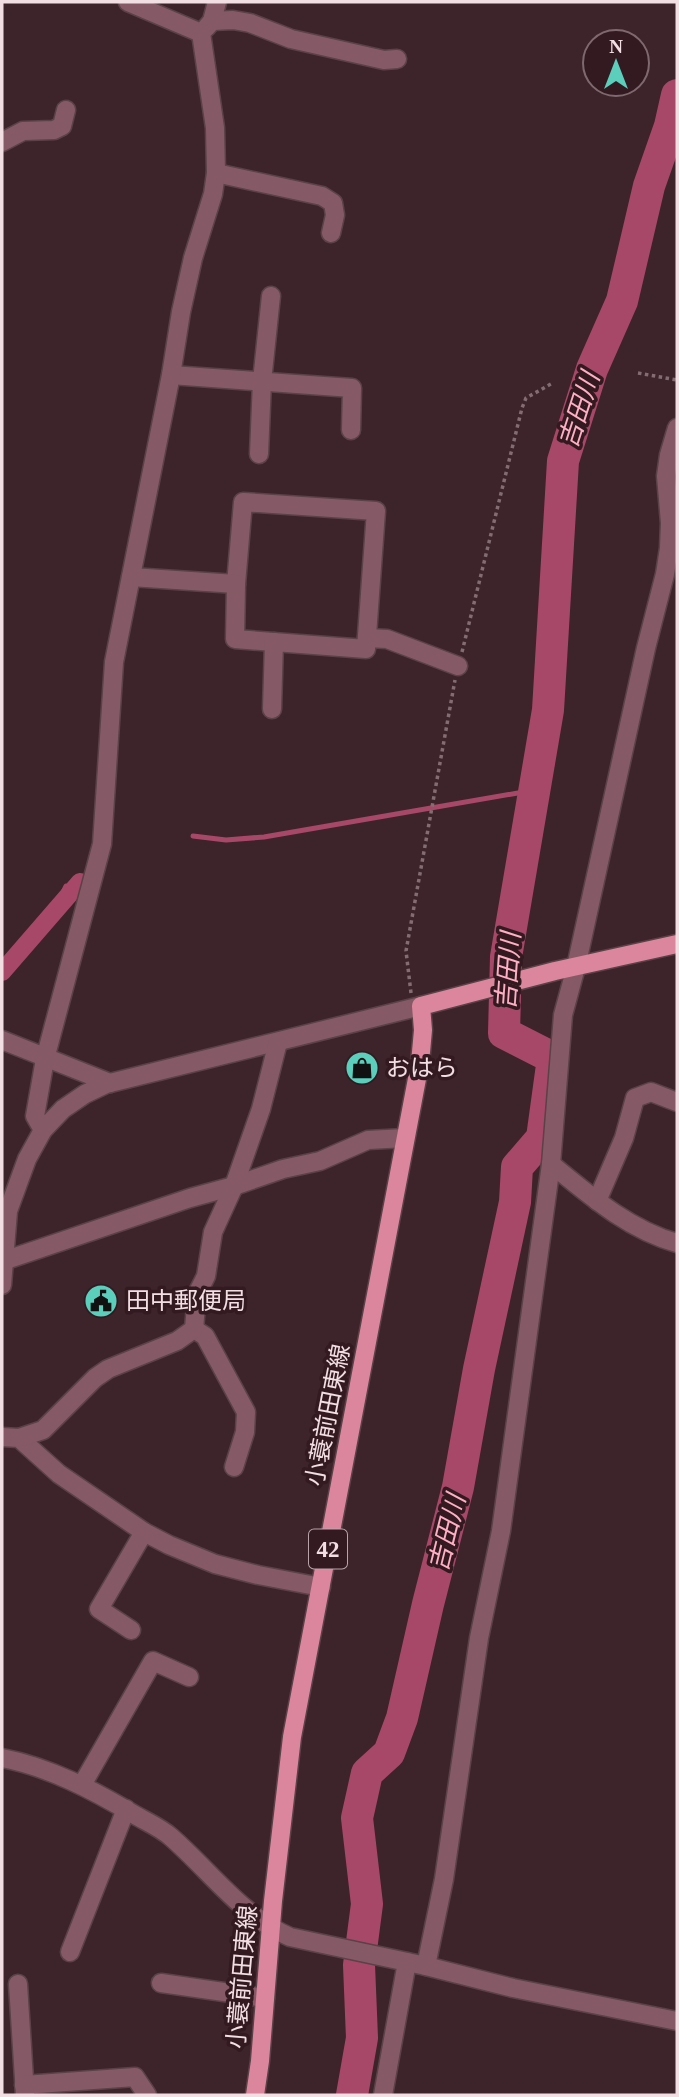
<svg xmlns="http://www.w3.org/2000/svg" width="679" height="2097" viewBox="0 0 679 2097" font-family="'Times New Roman','Noto Sans JP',serif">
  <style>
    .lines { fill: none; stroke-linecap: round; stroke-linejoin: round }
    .stream { stroke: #a84868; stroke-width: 5 }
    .canal { stroke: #a84868; stroke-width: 18 }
    .river { stroke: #a84868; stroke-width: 32 }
    .minor-casing { stroke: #5a4248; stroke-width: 21 }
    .major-casing { stroke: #5a4248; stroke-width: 21 }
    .path { stroke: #836d72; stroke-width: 3.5; stroke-dasharray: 3.5 3.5; stroke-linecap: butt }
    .minor { stroke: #855a66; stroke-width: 18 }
    .major { stroke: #dc869e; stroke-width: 18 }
    .labels { text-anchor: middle; stroke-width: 7; stroke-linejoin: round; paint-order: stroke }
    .shield { fill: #331a21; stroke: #b8a4a9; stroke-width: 2 }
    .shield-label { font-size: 23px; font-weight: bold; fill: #f1dfe3 }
    .poi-label { font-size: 24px; fill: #f1dfe3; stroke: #331a21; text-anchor: start }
    .street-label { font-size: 24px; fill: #f1dfe3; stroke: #331a21 }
    .water-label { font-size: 26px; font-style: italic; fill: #feafc4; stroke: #331a21 }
  </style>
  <rect width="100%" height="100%" fill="#3d242b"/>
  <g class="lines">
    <g class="stream">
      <path d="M 193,836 L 226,840 L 264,837 L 535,790"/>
      <path d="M 53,913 L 66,886"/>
    </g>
    <path class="canal" d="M 2,972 L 80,882"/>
    <path class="river" d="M 352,2095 L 362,2038 L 359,1965 L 367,1904 L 357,1818 L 367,1773 L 389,1753 L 402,1718 L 428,1604 L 458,1487 L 479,1369 L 515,1202 L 517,1167 L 542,1138 L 553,1058 L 504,1033 L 506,957 L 548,710 L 563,461 L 592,369 L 622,301 L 649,186 L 670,126 L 677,95"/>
    <defs>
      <g id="minor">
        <path d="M 128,2 L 201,33"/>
        <path d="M 212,21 L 233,20 L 250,23 L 291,39 L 384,60 L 397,59"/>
        <path d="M 206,28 L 212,21 L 217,2"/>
        <path d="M 2,142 L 23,131 L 54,130 L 62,126 L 66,110"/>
        <path d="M 216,173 L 322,196 L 333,203 L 335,215 L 331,233"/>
        <path d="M 171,375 L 352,388 L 351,430"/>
        <path d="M 259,454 L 262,381 L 271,296"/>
        <path d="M 243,502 L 376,511 L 366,649 L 235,639 L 236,584 Z"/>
        <path d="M 131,577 L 236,584"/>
        <path d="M 367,638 L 387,639 L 458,666"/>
        <path d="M 272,709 L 274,642"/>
        <path d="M 2,1040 L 110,1083"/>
        <path d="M 43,1130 L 35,1116 L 45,1059 L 102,844 L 114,662 L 171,375 L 181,312 L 193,258 L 213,194 L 216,173 L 215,128 L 201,33"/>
        <path d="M 551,1164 C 589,1195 629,1230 677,1243"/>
        <path d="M 597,1201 L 624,1138 L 635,1098 L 651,1092 L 677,1102"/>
        <path d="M 3,1261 L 190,1198 L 234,1186 L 283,1169 L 320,1161 L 368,1140 L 405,1138"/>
        <path d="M 2,1285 L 8,1211 L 27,1159 L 43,1130 L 63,1109 L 85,1094 L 106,1084 L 421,1006"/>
        <path d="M 194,1329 L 205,1336 L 246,1412 L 245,1432 L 234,1467"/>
        <path d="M 2,1437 L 19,1438 L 59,1474 L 144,1532 L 169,1545 L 215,1564 L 258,1575 L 321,1587"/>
        <path d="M 19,1438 L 43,1430 L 95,1378 L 108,1369 L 177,1341 L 194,1329 L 197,1294 L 206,1276 L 213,1232 L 234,1186 L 261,1109 L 278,1042"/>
        <path d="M 131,1630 L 99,1609 L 144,1532"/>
        <path d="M 2,1758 C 49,1767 93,1790 135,1815 C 147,1822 161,1828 171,1837 C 210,1871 242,1916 290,1937 L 426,1966 L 513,1988 L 677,2021"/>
        <path d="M 82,1785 L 153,1661 L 189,1677"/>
        <path d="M 70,1952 L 126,1809"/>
        <path d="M 426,1966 L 444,1879 L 479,1638 L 501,1531 L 551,1164 L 563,1015 L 576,967 L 646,648 L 665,574 L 669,548 L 670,523 L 666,476 L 669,455 L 677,428"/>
        <path d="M 161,1983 L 265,1998"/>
        <path d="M 18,1984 L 25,2095"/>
        <path d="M 24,2085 L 135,2077 L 147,2095"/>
        <path d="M 383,2095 L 407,1962"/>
      </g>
      <path id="major" d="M 255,2095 L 260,2061 L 273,1901 L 292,1737 L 420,1063 L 423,1030 L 421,1006 L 555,971 L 677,944"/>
    </defs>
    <use href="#minor" class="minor-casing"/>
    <use href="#major" class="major-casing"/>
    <g class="path">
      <path d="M 638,373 L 677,380"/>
      <path d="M 462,652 L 522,408 L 526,398 L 551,384"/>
      <path d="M 411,993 L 406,951 L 455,680"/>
    </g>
    <use href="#minor" class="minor"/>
    <use href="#major" class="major"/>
  </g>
  <defs>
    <symbol id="shop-disc" viewBox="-11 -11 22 22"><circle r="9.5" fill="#5bcebc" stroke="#331a21"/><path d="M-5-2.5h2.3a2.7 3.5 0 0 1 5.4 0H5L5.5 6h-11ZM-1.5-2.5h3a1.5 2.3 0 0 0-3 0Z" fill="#111"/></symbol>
    <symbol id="civic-disc" viewBox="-11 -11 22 22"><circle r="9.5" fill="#5bcebc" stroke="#331a21"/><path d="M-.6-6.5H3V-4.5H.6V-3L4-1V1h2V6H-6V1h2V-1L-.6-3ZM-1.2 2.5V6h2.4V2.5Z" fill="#111"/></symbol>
  </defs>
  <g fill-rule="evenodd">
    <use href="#shop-disc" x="343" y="1049" width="38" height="38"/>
    <use href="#civic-disc" x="82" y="1282" width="38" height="38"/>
  </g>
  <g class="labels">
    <rect class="shield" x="309" y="1529.5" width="38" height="39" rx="5"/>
    <g class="shield-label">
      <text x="328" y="1557">42</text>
    </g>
    <g class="poi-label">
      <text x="386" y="1076">おはら</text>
      <text x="126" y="1309">田中郵便局</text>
    </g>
    <g class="street-label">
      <text transform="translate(328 1415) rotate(-79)" y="8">小蓑前田東線</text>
      <text transform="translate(242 1977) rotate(-85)" y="8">小蓑前田東線</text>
    </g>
    <g class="water-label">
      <text transform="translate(579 410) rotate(-72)" y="9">吉田川</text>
      <text transform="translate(508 971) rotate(-86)" y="9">吉田川</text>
      <text transform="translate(447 1533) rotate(-76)" y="9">吉田川</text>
    </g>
  </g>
  <rect width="679" height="2097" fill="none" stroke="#f1dfe3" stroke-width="7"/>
  <g transform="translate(616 63)"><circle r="33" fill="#331a21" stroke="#7f696f" stroke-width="2"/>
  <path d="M0-5L12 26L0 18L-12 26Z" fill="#5bcebc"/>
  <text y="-10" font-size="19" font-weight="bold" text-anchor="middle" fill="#f1dfe3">N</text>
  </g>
</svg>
